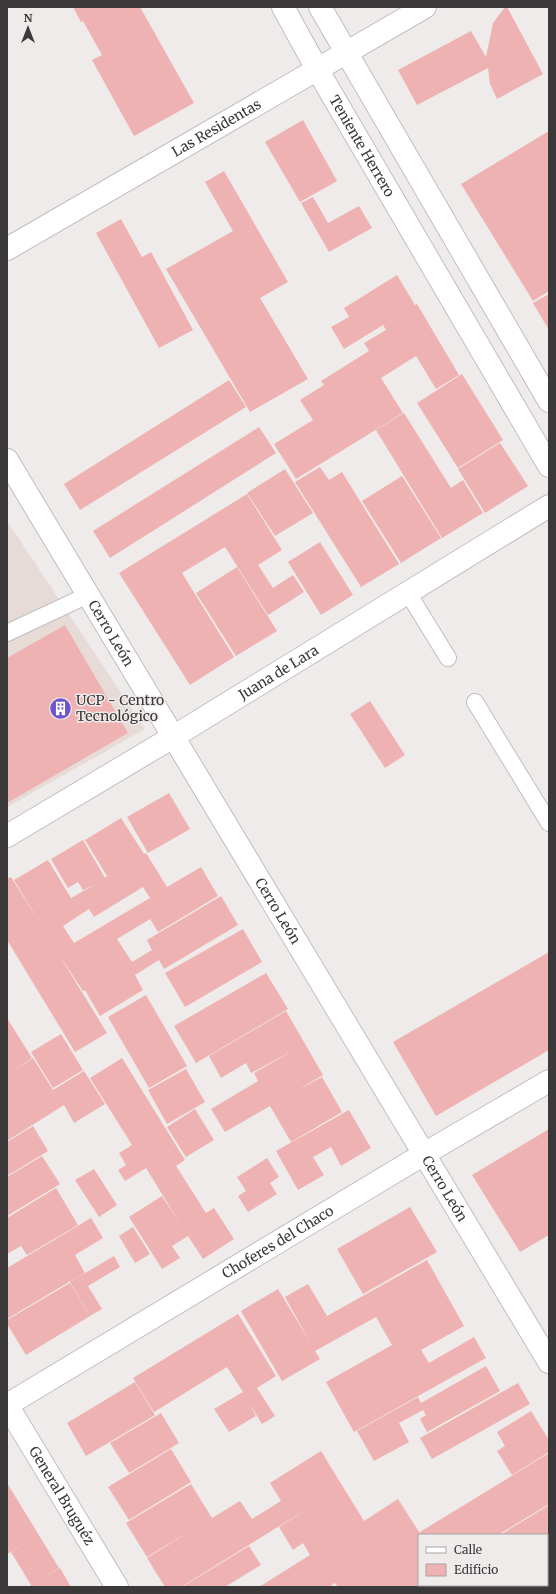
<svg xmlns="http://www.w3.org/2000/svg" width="556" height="1594" viewBox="0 0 556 1594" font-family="Merriweather,serif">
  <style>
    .built { fill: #e7dbd7 }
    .building { fill: #efb2b2; fill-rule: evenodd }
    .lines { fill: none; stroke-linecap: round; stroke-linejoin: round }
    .service-casing { stroke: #c2bebd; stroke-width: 18 }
    .minor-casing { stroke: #c2bebd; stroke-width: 24 }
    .tertiary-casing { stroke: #c2bebd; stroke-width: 24 }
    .service { stroke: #fff; stroke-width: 16 }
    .minor { stroke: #fff; stroke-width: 22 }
    .tertiary { stroke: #fff; stroke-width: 22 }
    .labels { text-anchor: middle; stroke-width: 3; stroke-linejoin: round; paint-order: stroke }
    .street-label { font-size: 14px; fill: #3b3939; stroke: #efebea }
    .poi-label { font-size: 14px; fill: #3b3939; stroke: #efebea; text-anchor: start }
  </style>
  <rect width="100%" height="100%" fill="#efebea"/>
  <path class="built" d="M 7,521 L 145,729 L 7,807 Z"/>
  <g class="building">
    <path d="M 73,7 L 140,7 L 194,103 L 134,136 L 92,60 L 102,55 L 83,21 L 81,22 Z"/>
    <path d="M 505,7 L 507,7 L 543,74 L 497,99 L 490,84 L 488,68 L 417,105 L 398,70 L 471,31 L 486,57 L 493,23 Z"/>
    <path d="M 303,120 L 337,181 L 300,202 L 265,142 Z"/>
    <path d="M 549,131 L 549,291 L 533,301 L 461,184 Z"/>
    <path d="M 224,171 L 288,282 L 260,298 L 308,379 L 250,412 L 166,269 L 233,231 L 205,182 Z"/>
    <path d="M 313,197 L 328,223 L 359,206 L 372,228 L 329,252 L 301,203 Z"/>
    <path d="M 121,219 L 142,257 L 151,252 L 193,330 L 159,348 L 96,233 Z"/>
    <path d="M 397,275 L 415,305 L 417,304 L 459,375 L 436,389 L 416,356 L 381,378 L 403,413 L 296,479 L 274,444 L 313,420 L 300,400 L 324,385 L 321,381 L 369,351 L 364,343 L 386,330 L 383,325 L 344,349 L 331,327 L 349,317 L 344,308 Z"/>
    <path d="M 549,294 L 549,330 L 533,303 Z"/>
    <path d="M 462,374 L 503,440 L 458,468 L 417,403 Z"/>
    <path d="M 229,380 L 246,407 L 80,510 L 64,484 Z"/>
    <path d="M 404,413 L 451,488 L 463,480 L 483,513 L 442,538 L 376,430 Z"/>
    <path d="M 259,427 L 276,453 L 110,558 L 93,531 Z"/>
    <path d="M 500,443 L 528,486 L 485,513 L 458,469 Z"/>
    <path d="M 320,467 L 329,480 L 342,472 L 399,564 L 361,587 L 295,482 Z"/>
    <path d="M 285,469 L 313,513 L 275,536 L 247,493 Z"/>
    <path d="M 402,476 L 441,538 L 401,563 L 362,501 Z"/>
    <path d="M 247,494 L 282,550 L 258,565 L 273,588 L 293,575 L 304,592 L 268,615 L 225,547 L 182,573 L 234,657 L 190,685 L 119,573 Z"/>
    <path d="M 320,542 L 353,595 L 321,615 L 288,562 Z"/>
    <path d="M 237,567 L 277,631 L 236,656 L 196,593 Z"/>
    <path d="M 65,625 L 128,733 L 7,803 L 7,658 Z"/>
    <path d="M 370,701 L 405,755 L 385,768 L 350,714 Z"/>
    <path d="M 169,793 L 190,829 L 148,853 L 127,817 Z"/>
    <path d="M 121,818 L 144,854 L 146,853 L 167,887 L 201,867 L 218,896 L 158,932 L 150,919 L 117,939 L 132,962 L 152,950 L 147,940 L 221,896 L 238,925 L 164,969 L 159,960 L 135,975 L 143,990 L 100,1016 L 85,990 L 83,991 L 58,953 L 107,1033 L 75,1052 L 7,940 L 7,879 L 11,877 L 40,923 L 14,880 L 48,860 L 71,898 L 94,885 L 83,890 L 78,882 L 68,888 L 51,859 L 83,840 L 105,878 L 107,876 L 85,840 ZM 143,887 L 150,898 L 74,943 L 63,926 L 89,909 L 94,917 Z"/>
    <path d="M 243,929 L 262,962 L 185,1007 L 165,973 Z"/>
    <path d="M 549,952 L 549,1050 L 436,1116 L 393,1042 Z"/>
    <path d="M 266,973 L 288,1009 L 196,1063 L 174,1026 Z"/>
    <path d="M 146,995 L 187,1066 L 149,1088 L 108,1017 Z"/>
    <path d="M 286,1011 L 323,1075 L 298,1090 L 322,1077 L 342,1112 L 291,1142 L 270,1106 L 225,1132 L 211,1109 L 258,1081 L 254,1073 L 296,1049 L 251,1073 L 246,1063 L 221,1078 L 209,1056 Z"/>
    <path d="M 7,1018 L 32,1058 L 13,1072 L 33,1058 L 53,1090 L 84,1071 L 105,1104 L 74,1123 L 64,1105 L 7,1141 Z"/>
    <path d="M 61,1034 L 83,1070 L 53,1088 L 31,1052 Z"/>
    <path d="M 122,1058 L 185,1160 L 176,1166 L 206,1213 L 214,1208 L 234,1239 L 203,1259 L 188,1236 L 172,1246 L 180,1258 L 162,1269 L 129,1217 L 162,1196 L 181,1225 L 146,1168 L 125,1181 L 118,1170 L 126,1165 L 119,1153 L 132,1145 L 90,1078 Z"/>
    <path d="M 186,1069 L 205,1102 L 167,1124 L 148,1090 Z"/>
    <path d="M 195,1109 L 214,1140 L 186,1157 L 167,1127 Z"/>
    <path d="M 349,1110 L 371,1148 L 341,1166 L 331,1147 L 313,1157 L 324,1175 L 298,1190 L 276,1151 Z"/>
    <path d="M 33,1126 L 48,1151 L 7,1176 L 7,1142 Z"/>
    <path d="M 549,1129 L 549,1235 L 520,1252 L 472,1175 Z"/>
    <path d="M 42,1156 L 60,1184 L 7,1216 L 7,1177 Z"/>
    <path d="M 267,1158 L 279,1177 L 270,1183 L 277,1194 L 248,1212 L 238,1196 L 246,1191 L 237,1177 Z"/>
    <path d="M 94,1169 L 117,1205 L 99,1217 L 75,1180 Z"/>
    <path d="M 56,1188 L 78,1225 L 27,1255 L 21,1246 L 7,1254 L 7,1218 Z"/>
    <path d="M 410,1207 L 437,1252 L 363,1294 L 337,1249 Z"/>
    <path d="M 91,1218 L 103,1238 L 75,1255 L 85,1273 L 70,1282 L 69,1280 L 69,1282 L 7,1319 L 7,1268 Z"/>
    <path d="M 133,1227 L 150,1254 L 135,1263 L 119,1236 Z"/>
    <path d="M 114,1256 L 120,1267 L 88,1286 L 102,1309 L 90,1316 L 70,1282 Z"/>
    <path d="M 427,1260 L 464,1326 L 421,1350 L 429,1363 L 474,1337 L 486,1358 L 354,1432 L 326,1382 L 392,1345 L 376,1317 L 315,1351 L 320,1359 L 282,1381 L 241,1311 L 278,1289 L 310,1342 L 285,1297 L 308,1284 L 327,1316 Z"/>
    <path d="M 70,1283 L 90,1316 L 26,1355 L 7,1324 L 7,1320 Z"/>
    <path d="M 238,1314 L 276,1376 L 257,1388 L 275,1416 L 262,1424 L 249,1403 L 256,1416 L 229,1432 L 214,1409 L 243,1392 L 227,1367 L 154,1412 L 133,1378 Z"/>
    <path d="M 486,1366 L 500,1391 L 427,1432 L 420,1419 L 426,1415 L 423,1410 L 399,1423 L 409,1442 L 374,1461 L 357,1431 L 418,1397 L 421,1403 Z"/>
    <path d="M 135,1382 L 155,1415 L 86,1456 L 67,1423 Z"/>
    <path d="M 518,1383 L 530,1404 L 432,1459 L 420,1438 Z"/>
    <path d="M 531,1411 L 549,1440 L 549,1452 L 512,1475 L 497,1451 L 505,1446 L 497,1432 Z"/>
    <path d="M 161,1413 L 179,1443 L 129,1473 L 110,1443 Z"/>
    <path d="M 171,1449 L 191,1482 L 129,1520 L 108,1487 Z"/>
    <path d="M 321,1451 L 364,1521 L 398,1499 L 421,1535 L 419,1535 L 419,1585 L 490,1585 L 491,1587 L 338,1587 L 335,1583 L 329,1587 L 259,1587 L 310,1555 L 303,1543 L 293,1550 L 279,1527 L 310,1507 L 181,1587 L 165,1587 L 147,1558 L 195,1528 L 147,1557 L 126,1523 L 191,1484 L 212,1518 L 240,1501 L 252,1519 L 281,1501 L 270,1483 Z"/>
    <path d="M 549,1453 L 549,1504 L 498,1535 L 422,1535 L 420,1532 Z"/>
    <path d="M 7,1483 L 59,1568 L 31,1585 L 11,1552 L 29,1541 L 7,1554 Z"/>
    <path d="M 549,1505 L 549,1541 L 547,1543 L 547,1535 L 500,1535 Z"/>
    <path d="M 249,1546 L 261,1565 L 225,1587 L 182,1587 Z"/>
    <path d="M 549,1558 L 549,1587 L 501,1587 L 504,1585 L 547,1585 L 547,1559 Z"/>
    <path d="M 60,1568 L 71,1587 L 28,1587 L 37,1581 Z"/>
  </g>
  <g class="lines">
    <defs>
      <g id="service">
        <path d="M 408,593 L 448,658"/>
        <path d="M 7,633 L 88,595"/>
        <path d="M 475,702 L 549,823"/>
      </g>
      <g id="minor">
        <path id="s1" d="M 283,7 L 317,69 L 549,466"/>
        <path d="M 320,7 L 549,401"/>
        <path id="s2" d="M 7,249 L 425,7"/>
        <path id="s3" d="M 7,836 L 173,737 L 549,506"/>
        <path id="s4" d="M 7,1405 L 424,1154 L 549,1081"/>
        <path id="s5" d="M 7,1405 L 117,1587"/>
      </g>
      <g id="tertiary">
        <path id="s6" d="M 7,460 L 549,1362"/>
      </g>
    </defs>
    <use href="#service" class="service-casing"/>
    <use href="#minor" class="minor-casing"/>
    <use href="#tertiary" class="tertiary-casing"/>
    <use href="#service" class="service"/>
    <use href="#minor" class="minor"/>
    <use href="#tertiary" class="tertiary"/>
  </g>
  <defs>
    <symbol id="building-disc" viewBox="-11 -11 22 22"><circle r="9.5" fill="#6d54ce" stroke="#efebea"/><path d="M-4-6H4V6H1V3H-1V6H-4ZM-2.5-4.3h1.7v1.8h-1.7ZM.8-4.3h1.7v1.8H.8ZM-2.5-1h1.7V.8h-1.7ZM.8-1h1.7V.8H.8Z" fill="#fff"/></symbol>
  </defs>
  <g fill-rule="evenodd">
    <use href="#building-disc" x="48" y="696" width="25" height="25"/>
  </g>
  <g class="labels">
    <g class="street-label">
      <text dy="5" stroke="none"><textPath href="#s2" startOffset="242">Las Residentas</textPath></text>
      <text dy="5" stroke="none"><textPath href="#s1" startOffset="160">Teniente Herrero</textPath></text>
      <text dy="5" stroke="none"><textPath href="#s6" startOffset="202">Cerro León</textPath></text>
      <text dy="5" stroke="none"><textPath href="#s3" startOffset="317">Juana de Lara</textPath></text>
      <text dy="5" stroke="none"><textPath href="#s6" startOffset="526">Cerro León</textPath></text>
      <text dy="5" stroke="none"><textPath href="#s6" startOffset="850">Cerro León</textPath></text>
      <text dy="5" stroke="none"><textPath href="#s4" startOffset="316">Choferes del Chaco</textPath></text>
      <text dy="5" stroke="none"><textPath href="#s5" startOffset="106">General Bruguéz</textPath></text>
    </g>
    <g class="poi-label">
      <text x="76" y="705">UCP - Centro<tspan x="76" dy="16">Tecnológico</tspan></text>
    </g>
  </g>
  <rect width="556" height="1594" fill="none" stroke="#3b3939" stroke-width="16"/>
  <rect x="418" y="1534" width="130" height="52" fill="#efebea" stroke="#a7a4a3"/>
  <rect x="426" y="1547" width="20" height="6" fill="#ffffff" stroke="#a7a4a3"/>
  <text x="454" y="1554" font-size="12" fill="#3b3939">Calle</text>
  <rect x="426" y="1564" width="20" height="12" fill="#efb2b2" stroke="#a7a4a3"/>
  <text x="454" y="1574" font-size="12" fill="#3b3939">Edificio</text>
  <g transform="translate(28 28)" stroke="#efebea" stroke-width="3" paint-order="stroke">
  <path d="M0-3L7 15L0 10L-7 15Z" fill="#3b3939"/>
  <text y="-6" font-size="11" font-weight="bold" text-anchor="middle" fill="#3b3939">N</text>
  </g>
</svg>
